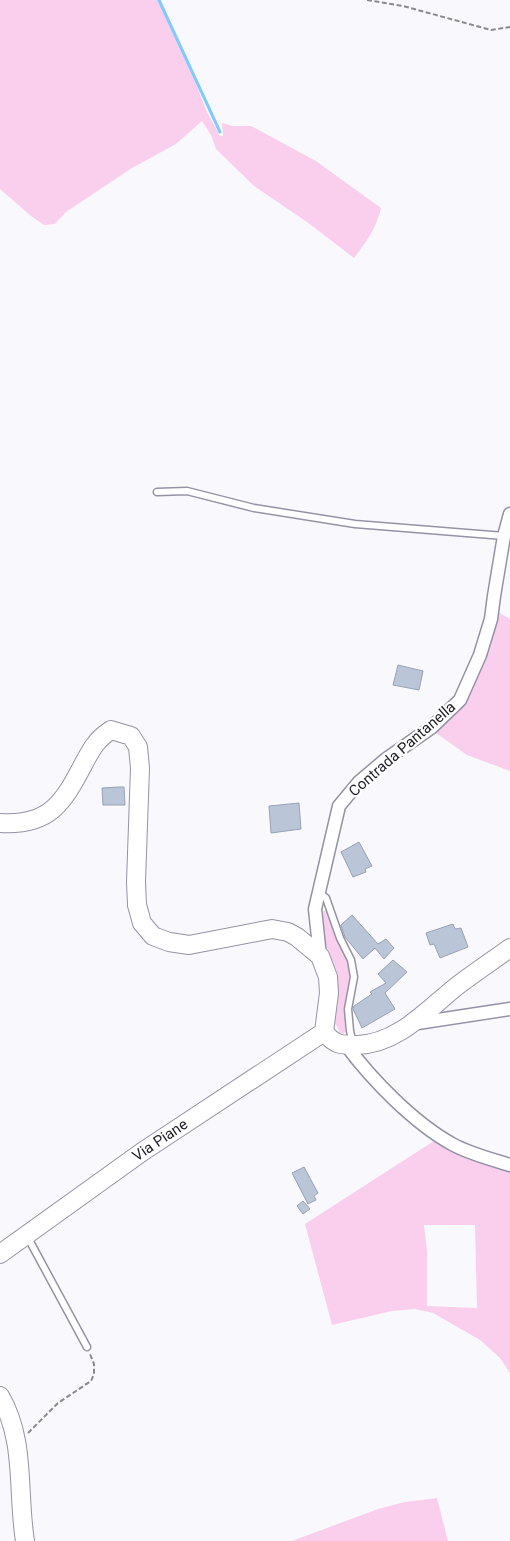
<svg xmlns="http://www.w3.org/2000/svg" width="510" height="1541" viewBox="0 0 510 1541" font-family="Roboto,sans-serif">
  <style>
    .green { fill: #f9cfed; fill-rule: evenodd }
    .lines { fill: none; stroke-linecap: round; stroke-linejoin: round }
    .stream { stroke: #80cbfd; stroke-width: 3 }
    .building { fill: #bbc5d8; stroke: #98a2b4 }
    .lane-casing { stroke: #9493a6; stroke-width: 9 }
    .street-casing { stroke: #9493a6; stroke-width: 15 }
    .secondary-casing { stroke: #9493a6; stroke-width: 20 }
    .path { stroke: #89898e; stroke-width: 2; stroke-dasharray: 5 2.5; stroke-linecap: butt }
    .lane { stroke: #fff; stroke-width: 6 }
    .street { stroke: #fff; stroke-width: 12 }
    .secondary { stroke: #fff; stroke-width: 18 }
    .labels { text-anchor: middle; stroke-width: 4.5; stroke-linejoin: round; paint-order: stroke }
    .street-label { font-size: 15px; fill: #1e1e25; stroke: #fff }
  </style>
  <rect width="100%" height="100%" fill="#f9f9fd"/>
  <g class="green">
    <path d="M 0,0 L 158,0 L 188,63 L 206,110 L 220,136 L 223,136 L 222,123 L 233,126 L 251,126 L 316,161 L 381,208 C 376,229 367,241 354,258 L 307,222 L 254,186 L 216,149 L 211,135 L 202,121 L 176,144 L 132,168 L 66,212 L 55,224 L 44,225 L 31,216 L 0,189 Z"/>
    <path d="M 498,612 L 510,619 L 510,771 L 467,755 L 436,733 L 455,714 L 471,688 Z"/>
    <path d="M 328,910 L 347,957 L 350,976 L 345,1012 L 345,1032 L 343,1034 L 340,1033 L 333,1019 L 338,988 L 337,972 L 324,940 L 323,911 Z"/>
    <path d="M 437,1139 L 510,1170 L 510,1373 L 500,1358 L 480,1340 L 433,1313 L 415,1309 L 392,1311 L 332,1325 L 305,1224 ZM 424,1225 L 475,1225 L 477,1308 L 427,1306 L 427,1251 Z"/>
    <path d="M 437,1498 L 448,1541 L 292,1541 L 378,1509 L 405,1502 Z"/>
  </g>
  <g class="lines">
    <path class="stream" d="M 159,0 L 220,132"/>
  </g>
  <g class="building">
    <path d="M 398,665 L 423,671 L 419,690 L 393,685 Z"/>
    <path d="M 119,787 L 124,787 L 125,805 L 103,805 L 102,788 Z"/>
    <path d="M 299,803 L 301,829 L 271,833 L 269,806 Z"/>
    <path d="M 359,842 L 372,866 L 365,869 L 366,872 L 353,877 L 341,852 Z"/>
    <path d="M 352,915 L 378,944 L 386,939 L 394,948 L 384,959 L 375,948 L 363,959 L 345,937 L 341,925 Z"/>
    <path d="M 453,924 L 455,929 L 461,928 L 468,947 L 440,958 L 434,944 L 430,945 L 426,933 Z"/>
    <path d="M 393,960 L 407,972 L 385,993 L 395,1009 L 362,1028 L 353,1009 L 354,1006 L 372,994 L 370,992 L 386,983 L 378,974 Z"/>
    <path d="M 304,1167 L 318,1193 L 314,1196 L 316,1200 L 308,1204 L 292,1173 Z"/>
    <path d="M 303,1201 L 310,1209 L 303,1214 L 297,1206 Z"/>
  </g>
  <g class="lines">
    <defs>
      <g id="lane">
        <path d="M 157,492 L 187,491 L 254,508 L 355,524 L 504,536"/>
        <path d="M 319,893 L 326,898 L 340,938 L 351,960 L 354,977 L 348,1009 L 350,1031 L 353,1044"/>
        <path d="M 27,1236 L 87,1347"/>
      </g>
      <g id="street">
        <path d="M 320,956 L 315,909 L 339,806 L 359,782 L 385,760 L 432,727 L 460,700 L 480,655 L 491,619 L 494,596 L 504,536 L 510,514"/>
        <path d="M 411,1024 L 510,1009"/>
        <path d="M 346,1045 C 372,1080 414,1123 452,1144 C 470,1154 491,1159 510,1165"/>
      </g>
      <g id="secondary">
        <path d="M 0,823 C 50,826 63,803 84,763 C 92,748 97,739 111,730 L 131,736 L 138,747 L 140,768 L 136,882 L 137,905 L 142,923 L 153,936 L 169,942 L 189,945 L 272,929 L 288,932 L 297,937 L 320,956 L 328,977 L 329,993 L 324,1032"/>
        <path d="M 324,1032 C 335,1045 340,1045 357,1045 C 398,1044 428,1009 457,986 C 474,973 492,961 510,948"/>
        <path d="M 0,1254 L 142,1152 L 324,1032"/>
        <path d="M 0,1396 C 26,1440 17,1492 25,1541"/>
      </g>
    </defs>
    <use href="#lane" class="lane-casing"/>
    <use href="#street" class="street-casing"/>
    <use href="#secondary" class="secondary-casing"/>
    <g class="path">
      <path d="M 367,0 L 403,6 L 491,30 L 510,27"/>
      <path d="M 28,1433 L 58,1403 L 91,1381 L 94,1374 L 94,1364 L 90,1354"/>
    </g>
    <use href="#lane" class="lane"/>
    <use href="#street" class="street"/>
    <use href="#secondary" class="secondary"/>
  </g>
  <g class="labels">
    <g class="street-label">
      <text transform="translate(402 749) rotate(-41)" y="5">Contrada Pantanella</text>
      <text transform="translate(160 1140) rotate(-34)" y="5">Via Piane</text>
    </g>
  </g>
</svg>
